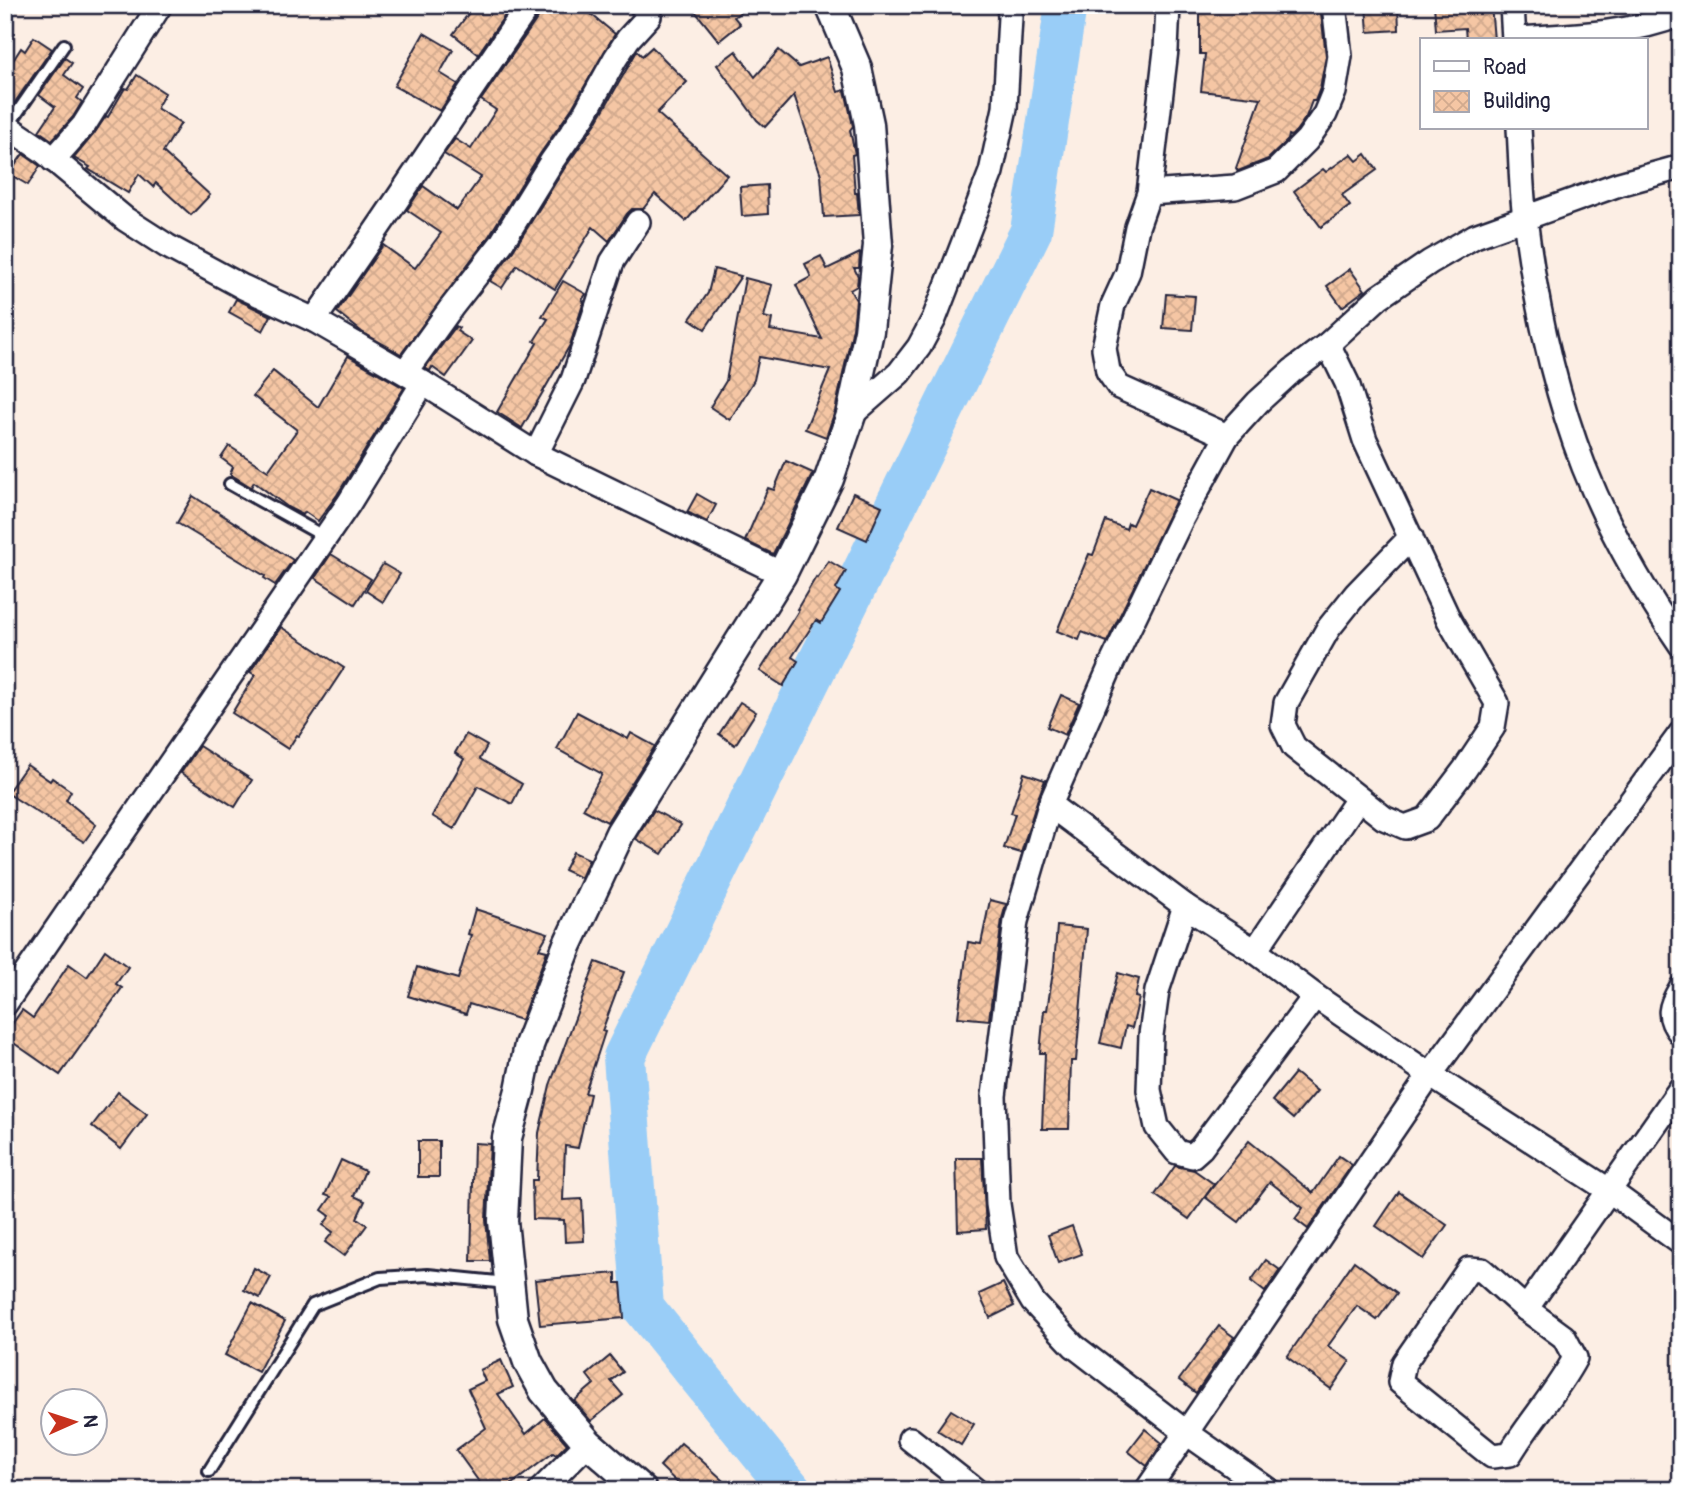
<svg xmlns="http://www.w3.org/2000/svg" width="1686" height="1495" viewBox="0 0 1686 1495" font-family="Pangolin,sans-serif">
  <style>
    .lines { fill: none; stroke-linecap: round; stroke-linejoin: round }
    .river { stroke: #99cdf7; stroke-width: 42 }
    .building { fill: url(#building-cross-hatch); stroke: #22223b; stroke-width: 2 }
    .service-casing { stroke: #22223b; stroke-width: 16 }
    .minor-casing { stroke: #22223b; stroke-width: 28 }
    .tertiary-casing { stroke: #22223b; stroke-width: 33 }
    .service { stroke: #fff; stroke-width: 10 }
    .minor { stroke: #fff; stroke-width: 23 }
    .tertiary { stroke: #fff; stroke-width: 28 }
  </style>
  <defs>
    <pattern id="building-cross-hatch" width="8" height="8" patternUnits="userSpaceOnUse" patternTransform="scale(1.75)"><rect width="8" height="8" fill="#f5c6a4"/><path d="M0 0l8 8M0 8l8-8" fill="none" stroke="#d2aa8e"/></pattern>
  </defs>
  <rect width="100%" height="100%" fill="#fceee4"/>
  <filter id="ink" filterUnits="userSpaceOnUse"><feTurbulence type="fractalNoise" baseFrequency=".0143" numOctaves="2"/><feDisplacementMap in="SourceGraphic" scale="14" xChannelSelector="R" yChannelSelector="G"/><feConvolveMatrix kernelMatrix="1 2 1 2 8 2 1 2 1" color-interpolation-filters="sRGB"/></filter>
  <g filter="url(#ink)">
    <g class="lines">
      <path class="river" d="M 791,1490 L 643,1307 L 624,1057 L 1031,231 L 1066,5"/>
    </g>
    <g class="building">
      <path d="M 475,5 L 512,5 L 478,54 L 453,34 Z"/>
      <path d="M 543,5 L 580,5 L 615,34 L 572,108 L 540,154 L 489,236 L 401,354 L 362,332 L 337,312 L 383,245 L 415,268 L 441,233 L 407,210 L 423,186 L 457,210 L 481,177 L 444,154 L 455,139 L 471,149 L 496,110 L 481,100 L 541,13 Z"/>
      <path d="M 690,5 L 750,5 L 734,17 L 740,24 L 719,41 Z"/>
      <path d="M 1320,5 L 1326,56 L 1320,88 L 1315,101 L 1312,101 L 1306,117 L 1296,131 L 1291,136 L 1289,135 L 1288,140 L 1268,159 L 1238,171 L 1236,168 L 1261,98 L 1201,91 L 1205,54 L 1200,54 L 1200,7 Z"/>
      <path d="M 1366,5 L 1398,5 L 1399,30 L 1368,32 Z"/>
      <path d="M 1434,5 L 1491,5 L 1494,40 L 1466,40 L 1465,28 L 1436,30 Z"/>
      <path d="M 424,33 L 453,50 L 440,73 L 458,84 L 440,111 L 394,86 Z"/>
      <path d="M 34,37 L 52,49 L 8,112 L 5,111 L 5,73 L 21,48 L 25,51 Z"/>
      <path d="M 652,47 L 687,82 L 657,113 L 727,175 L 686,221 L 655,194 L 643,209 L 632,209 L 627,214 L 609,241 L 593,227 L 555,289 L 517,265 L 502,288 L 490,281 L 513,251 L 564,169 L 596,123 L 637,51 L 642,56 Z"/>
      <path d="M 779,50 L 799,67 L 827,57 L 838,92 L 845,90 L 853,126 L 850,130 L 855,154 L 852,155 L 855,193 L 857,193 L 859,215 L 824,217 L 821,175 L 794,95 L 765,127 L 757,120 L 717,65 L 736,51 L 755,77 Z"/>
      <path d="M 65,58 L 72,63 L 64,75 L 83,89 L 77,98 L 82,102 L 73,117 L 52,140 L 39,131 L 55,107 L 39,95 Z"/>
      <path d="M 137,75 L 165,93 L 157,107 L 158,109 L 181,123 L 163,152 L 210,195 L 191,215 L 156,183 L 153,187 L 139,174 L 128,193 L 88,169 L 90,167 L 74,158 L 94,134 L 106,116 L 108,117 L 125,88 L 128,89 Z"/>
      <path d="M 23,154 L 40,166 L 28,185 L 9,174 Z"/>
      <path d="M 1351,154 L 1357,161 L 1366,154 L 1377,170 L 1342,195 L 1350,206 L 1321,227 L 1294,191 L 1323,169 L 1326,172 Z"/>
      <path d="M 767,185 L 768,214 L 742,216 L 740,187 Z"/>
      <path d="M 860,253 L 859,268 L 854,268 L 858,276 L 857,286 L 850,290 L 856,300 L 853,328 L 835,411 L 826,437 L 805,429 L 830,370 L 759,357 L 754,380 L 730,420 L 710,407 L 726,381 L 745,278 L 772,285 L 764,317 L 772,319 L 770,330 L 822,339 L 796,285 L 811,277 L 805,264 L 821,256 L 827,269 Z"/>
      <path d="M 714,269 L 741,276 L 705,329 L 690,319 L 708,293 Z"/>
      <path d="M 1350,269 L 1365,290 L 1342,307 L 1327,286 Z"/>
      <path d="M 563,281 L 586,294 L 582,300 L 584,301 L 570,345 L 522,428 L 497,412 L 537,343 L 534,341 L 548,319 L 542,316 Z"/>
      <path d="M 1166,294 L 1195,296 L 1192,330 L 1163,328 Z"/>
      <path d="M 236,299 L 271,316 L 263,331 L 229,312 Z"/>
      <path d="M 456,326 L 459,328 L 457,331 L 472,341 L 446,377 L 432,367 L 430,371 L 425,368 Z"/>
      <path d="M 348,356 L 404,388 L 337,495 L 318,521 L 305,512 L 303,515 L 289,508 L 254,482 L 251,487 L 230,474 L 233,467 L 221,458 L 229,446 L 268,471 L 297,430 L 253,396 L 273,371 L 318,407 Z"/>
      <path d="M 786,461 L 813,473 L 773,554 L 745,541 L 768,488 L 774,490 Z"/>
      <path d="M 1149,488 L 1176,500 L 1107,642 L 1082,632 L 1079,640 L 1057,631 L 1089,554 L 1093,555 L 1106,521 L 1126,529 L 1128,523 L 1132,525 Z"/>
      <path d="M 853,493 L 882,506 L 867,540 L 838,527 Z"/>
      <path d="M 697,494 L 716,505 L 707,522 L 687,512 Z"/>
      <path d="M 193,496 L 293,560 L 275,585 L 264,578 L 265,576 L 177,523 Z"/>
      <path d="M 331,554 L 371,579 L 355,604 L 315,578 Z"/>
      <path d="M 829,561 L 846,571 L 836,589 L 840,592 L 821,623 L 816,620 L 792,657 L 798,661 L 783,686 L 760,671 L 799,610 L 797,609 L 816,577 L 817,578 Z"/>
      <path d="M 383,564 L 400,574 L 383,602 L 366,591 Z"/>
      <path d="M 281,627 L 344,668 L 299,736 L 297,735 L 288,749 L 232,713 L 255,675 L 250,672 Z"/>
      <path d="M 1061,695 L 1079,703 L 1065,735 L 1047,727 Z"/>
      <path d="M 740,702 L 756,712 L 735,745 L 719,734 Z"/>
      <path d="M 577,712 L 628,739 L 631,733 L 655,746 L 607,822 L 583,809 L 602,774 L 557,749 Z"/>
      <path d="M 466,734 L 487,746 L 480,759 L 522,784 L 512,804 L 478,786 L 454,829 L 432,816 L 464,759 L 455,753 Z"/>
      <path d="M 199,746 L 252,780 L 235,807 L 181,773 Z"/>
      <path d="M 27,765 L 50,781 L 52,778 L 71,791 L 66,800 L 96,825 L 84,842 L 7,793 Z"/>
      <path d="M 1024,773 L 1045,780 L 1037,801 L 1021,853 L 1004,848 L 1015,814 L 1011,813 Z"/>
      <path d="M 654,810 L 681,825 L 662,854 L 636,839 Z"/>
      <path d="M 573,852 L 589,859 L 581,878 L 564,870 Z"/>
      <path d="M 990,900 L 1006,904 L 1002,919 L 989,1020 L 958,1017 L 968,942 L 981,944 Z"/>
      <path d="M 475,909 L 548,933 L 539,949 L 547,951 L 521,1020 L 469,1004 L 466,1014 L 408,996 L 417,967 L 458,979 L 471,935 L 468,934 Z"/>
      <path d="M 1057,926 L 1087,929 L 1076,1061 L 1071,1061 L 1069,1129 L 1042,1129 L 1045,1053 L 1040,1053 L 1044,1010 L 1047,1010 L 1054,966 Z"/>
      <path d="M 105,950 L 128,967 L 116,984 L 122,988 L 60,1075 L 5,1037 L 5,1034 L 22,1010 L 33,1018 L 69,964 L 87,977 Z"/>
      <path d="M 596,962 L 624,972 L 602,1031 L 605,1032 L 585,1093 L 590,1094 L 578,1148 L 565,1146 L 563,1200 L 582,1199 L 584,1241 L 565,1242 L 564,1220 L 533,1219 L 532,1180 L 537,1180 L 539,1133 L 550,1085 Z"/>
      <path d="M 1118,973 L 1139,979 L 1135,997 L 1139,998 L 1132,1028 L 1126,1026 L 1121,1048 L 1100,1043 Z"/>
      <path d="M 1295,1073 L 1317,1091 L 1293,1119 L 1272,1101 Z"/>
      <path d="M 118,1092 L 147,1114 L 121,1149 L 92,1126 Z"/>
      <rect x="418" y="1141" width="21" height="36"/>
      <path d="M 1249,1141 L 1313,1193 L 1339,1156 L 1352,1165 L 1308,1229 L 1295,1219 L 1303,1208 L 1270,1182 L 1239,1222 L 1205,1197 Z"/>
      <path d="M 474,1143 L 490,1144 L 486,1220 L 490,1261 L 471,1261 Z"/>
      <path d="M 956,1158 L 982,1158 L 986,1229 L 958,1231 Z"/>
      <path d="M 341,1160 L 365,1171 L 354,1196 L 365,1201 L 357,1218 L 367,1225 L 344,1256 L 325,1242 L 333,1232 L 323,1225 L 330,1216 L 322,1210 L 331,1197 L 325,1195 Z"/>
      <path d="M 1175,1166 L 1194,1170 L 1214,1184 L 1189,1219 L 1155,1195 Z"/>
      <path d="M 1399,1192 L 1447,1225 L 1423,1259 L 1376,1226 Z"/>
      <path d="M 1072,1226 L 1082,1254 L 1058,1263 L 1048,1235 Z"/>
      <path d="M 1266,1260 L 1280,1270 L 1265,1292 L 1251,1281 Z"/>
      <path d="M 1354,1261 L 1397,1293 L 1377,1320 L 1357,1306 L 1328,1346 L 1350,1361 L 1331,1389 L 1287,1357 Z"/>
      <path d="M 254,1268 L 271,1277 L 260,1298 L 244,1290 Z"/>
      <path d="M 616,1273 L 616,1283 L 621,1283 L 624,1318 L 540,1325 L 535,1280 Z"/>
      <path d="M 1003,1283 L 1014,1306 L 990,1318 L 979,1294 Z"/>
      <path d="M 252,1303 L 285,1321 L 258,1372 L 225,1355 Z"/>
      <path d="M 1219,1326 L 1234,1337 L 1196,1393 L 1179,1380 Z"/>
      <path d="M 610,1356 L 623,1372 L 611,1381 L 623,1395 L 591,1421 L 574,1401 L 594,1384 L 587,1375 Z"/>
      <path d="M 501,1360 L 513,1387 L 498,1394 L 526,1434 L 545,1418 L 567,1444 L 556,1455 L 553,1453 L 504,1490 L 485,1490 L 456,1450 L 486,1428 L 468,1389 L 485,1381 L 480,1370 Z"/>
      <path d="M 951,1410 L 974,1424 L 961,1445 L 937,1430 Z"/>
      <path d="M 1145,1429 L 1162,1443 L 1147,1466 L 1128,1451 Z"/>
      <path d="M 681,1443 L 701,1460 L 734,1490 L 685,1490 L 660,1466 Z"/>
    </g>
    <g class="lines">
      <defs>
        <g id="service">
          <path d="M 8,126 L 64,45"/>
          <path d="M 230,484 L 325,537"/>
          <path d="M 209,1471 L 313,1305 L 380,1278 L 428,1275 L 507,1283"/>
        </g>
        <g id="minor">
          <path d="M 1168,5 L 1166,50 L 1149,193 L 1137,227 L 1128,272 L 1113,305 L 1104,348 L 1108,371 L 1119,387 L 1227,436"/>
          <path d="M 1512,5 L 1514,40"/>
          <path d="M 1514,39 C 1569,36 1629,35 1681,14"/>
          <path d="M 5,125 L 42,150 L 125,219 L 167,246 L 243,287 L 314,320 L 423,383 L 536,454 L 782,574"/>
          <path d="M 1519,128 C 1521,158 1521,189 1525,218 C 1535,300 1554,390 1584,467 C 1609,530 1643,590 1681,645"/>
          <path d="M 53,160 L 84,125 L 160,5"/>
          <path d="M 1149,193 L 1235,187 L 1276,171 L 1307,140 L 1325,114 L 1334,92 L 1340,56 L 1334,5"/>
          <path d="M 314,320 C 388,216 456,110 529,5"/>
          <path d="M 1328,344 L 1347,383 L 1365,440 L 1449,620 L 1497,703 L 1493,727 L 1465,769 L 1427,819 L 1405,827 L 1384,818 L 1294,747 L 1283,725 L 1286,703 L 1328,629 L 1356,594 L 1411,537"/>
          <path d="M 405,372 L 451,308 L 501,244 L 552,161 L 584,115 L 615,59 L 628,39 L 649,16 L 648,11 L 641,5"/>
          <path d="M 851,415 L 899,373 L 919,347 L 934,319 L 991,172 L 1005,108 L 1010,17 L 1009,5"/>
          <path d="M 536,454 L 573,380 L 612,262 L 638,222"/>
          <path d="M 1050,805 L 1185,906 L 1255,951 L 1315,996 L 1430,1075 L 1610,1191 L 1681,1243"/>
          <path d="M 1185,906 L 1157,991 L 1151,1035 L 1149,1090 L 1157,1127 L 1177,1152 L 1192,1156 L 1201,1148 L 1315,996"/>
          <path d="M 1255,951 L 1358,799"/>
          <path d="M 1681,988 C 1670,1006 1666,1016 1681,1034"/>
          <path d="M 5,1004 L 349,503 L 423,383"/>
          <path d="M 1469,1269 L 1482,1270 L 1526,1309 L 1564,1337 L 1575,1358 C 1557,1392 1530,1421 1510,1454 L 1492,1456 L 1400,1382 L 1404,1363 Z"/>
          <path d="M 1526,1309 L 1681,1088"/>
          <path d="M 910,1439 L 975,1490"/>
          <path d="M 541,1490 L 588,1443"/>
          <path d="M 1147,1490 L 1430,1075 L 1681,733"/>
          <path d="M 1268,1490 L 1187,1433 L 1074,1346 L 1033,1302 L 1006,1257 L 998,1204 L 994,1096 L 1016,921 L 1050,805 L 1112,663 L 1182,518 L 1227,436 L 1258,402 L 1292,371 L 1328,344 L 1379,297 L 1430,262 L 1475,236 L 1619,184 L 1681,167"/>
        </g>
        <path id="tertiary" d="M 642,1490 L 588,1443 L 544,1391 L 528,1362 L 513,1319 L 503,1221 L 507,1138 L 520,1090 L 529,1045 L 568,944 L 620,833 L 782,574 L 829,479 L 851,415 L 869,331 L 878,245 L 869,124 L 857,68 L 830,5"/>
      </defs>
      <use href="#service" class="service-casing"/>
      <use href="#minor" class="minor-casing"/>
      <use href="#tertiary" class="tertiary-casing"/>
      <use href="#service" class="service"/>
      <use href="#minor" class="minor"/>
      <use href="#tertiary" class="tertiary"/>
    </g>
  </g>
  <rect width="1686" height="1495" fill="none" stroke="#fff" stroke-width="28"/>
  <rect x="14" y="14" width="1658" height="1467" fill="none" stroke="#22223b" stroke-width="2.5" filter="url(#ink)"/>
  <rect x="1420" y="38" width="228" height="91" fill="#ffffff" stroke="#a7a7b1" stroke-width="2"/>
  <rect x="1434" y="61" width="35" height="10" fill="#ffffff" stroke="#a7a7b1" stroke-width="2"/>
  <text x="1483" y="74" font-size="21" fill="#22223b">Road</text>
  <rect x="1434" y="91" width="35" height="21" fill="url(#building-cross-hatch)" stroke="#a7a7b1" stroke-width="2"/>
  <text x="1483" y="108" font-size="21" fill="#22223b">Building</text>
  <g transform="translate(74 1422) rotate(87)"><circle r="33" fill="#ffffff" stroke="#a7a7b1" stroke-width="2"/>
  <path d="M0-5L12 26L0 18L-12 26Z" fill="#c8321e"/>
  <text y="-10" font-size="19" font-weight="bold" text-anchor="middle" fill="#22223b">N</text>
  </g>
</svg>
